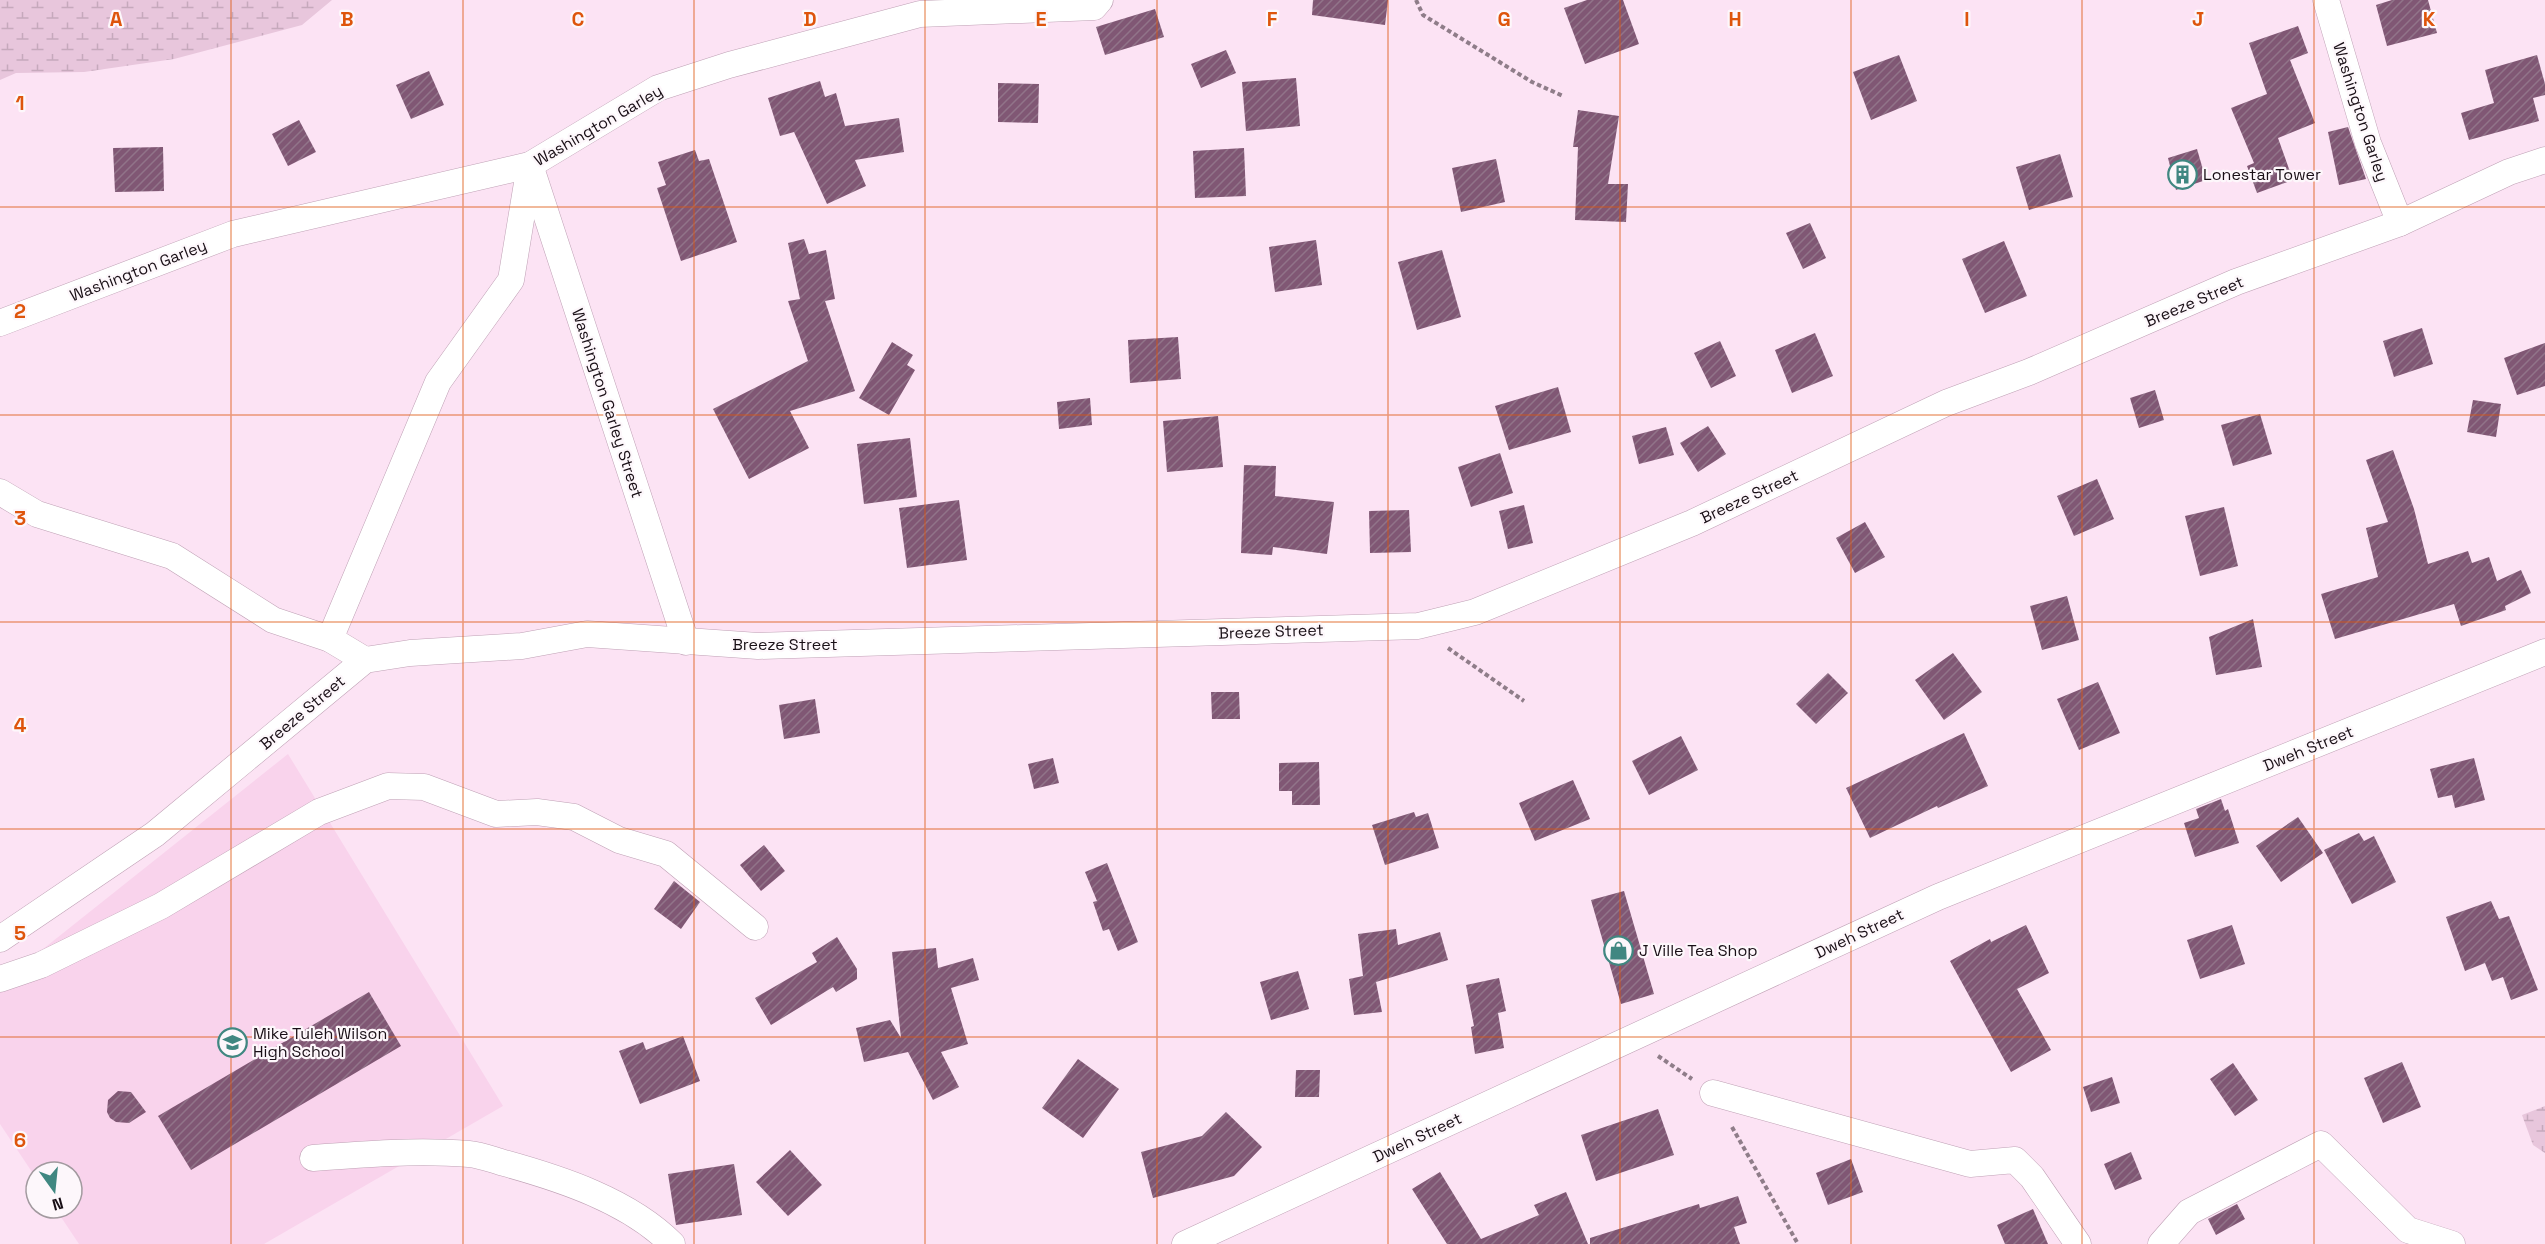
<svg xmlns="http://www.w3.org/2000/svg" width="2545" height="1244" viewBox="0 0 2545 1244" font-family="'Space Grotesk',sans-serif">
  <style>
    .built { fill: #f9d3ec }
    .wetland { fill: url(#wetland-marsh) }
    .building { fill: url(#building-hatch) }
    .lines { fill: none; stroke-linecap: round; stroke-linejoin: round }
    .minor-casing { stroke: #bfa1b5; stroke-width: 27 }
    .path { stroke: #8f7d89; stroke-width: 4; stroke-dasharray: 4.5 3; stroke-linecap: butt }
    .minor { stroke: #fff; stroke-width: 26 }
    .grid { fill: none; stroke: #de550c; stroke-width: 1.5; stroke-opacity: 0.55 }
    .labels { text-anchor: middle; stroke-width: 4.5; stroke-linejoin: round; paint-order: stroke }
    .street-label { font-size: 16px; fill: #190f16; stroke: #fdf7fb }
    .poi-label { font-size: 16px; fill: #190f16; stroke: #fdf7fb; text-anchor: start }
    .grid-label { font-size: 20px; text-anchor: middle; font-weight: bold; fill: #de550c; stroke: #fdf7fb; stroke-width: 4.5; stroke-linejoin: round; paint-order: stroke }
  </style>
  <defs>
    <pattern id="wetland-marsh" width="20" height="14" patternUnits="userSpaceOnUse" patternTransform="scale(1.5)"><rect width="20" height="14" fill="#e8c6dc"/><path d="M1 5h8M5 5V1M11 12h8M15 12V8" fill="none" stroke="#c6a9bc"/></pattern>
    <pattern id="building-hatch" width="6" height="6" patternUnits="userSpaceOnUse" patternTransform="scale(1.5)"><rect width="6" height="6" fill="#805774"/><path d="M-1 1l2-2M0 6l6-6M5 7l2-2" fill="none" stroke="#917489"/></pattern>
  </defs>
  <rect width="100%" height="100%" fill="#fce3f4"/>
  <path class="built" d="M 288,754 L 503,1106 L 264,1244 L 79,1244 L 55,1208 L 72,1208 L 72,1172 L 36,1172 L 36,1178 L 0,1124 L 0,978 L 33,957 Z"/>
  <g class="wetland">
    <path d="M 0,0 L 332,0 L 302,25 L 174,59 L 84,72 L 16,73 L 0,80 Z"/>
    <path d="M 2545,1106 L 2545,1153 L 2533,1145 L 2522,1115 Z"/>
  </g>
  <g class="building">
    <path d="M 1313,0 L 1388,0 L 1385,25 L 1312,15 Z"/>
    <path d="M 1587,0 L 1623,0 L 1639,44 L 1585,64 L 1564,8 Z"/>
    <path d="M 2392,0 L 2428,0 L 2437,33 L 2387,46 L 2376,5 Z"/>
    <path d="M 1155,9 L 1164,37 L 1105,55 L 1096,27 Z"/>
    <path d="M 2298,26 L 2308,53 L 2290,60 L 2315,123 L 2278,138 L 2293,180 L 2257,193 L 2247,166 L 2254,163 L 2231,108 L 2267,94 L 2249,43 Z"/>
    <path d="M 1226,50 L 1236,73 L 1201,88 L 1191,64 Z"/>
    <path d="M 1899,55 L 1917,101 L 1871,120 L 1853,72 Z"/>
    <path d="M 2537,55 L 2545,84 L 2545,95 L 2533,98 L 2539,121 L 2469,140 L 2461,113 L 2494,103 L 2485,70 Z"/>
    <path d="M 429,71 L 444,105 L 411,119 L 396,85 Z"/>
    <path d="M 1296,78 L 1300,126 L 1246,131 L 1242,82 Z"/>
    <path d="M 820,81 L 825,97 L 836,93 L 845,126 L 899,118 L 904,152 L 855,160 L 866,186 L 827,204 L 794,132 L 780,136 L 768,98 Z"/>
    <path d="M 998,83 L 1039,84 L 1038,123 L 998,122 Z"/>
    <path d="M 1578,110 L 1619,116 L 1608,184 L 1628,184 L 1626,222 L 1575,220 L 1578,147 L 1573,147 Z"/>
    <path d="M 299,120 L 316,152 L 288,166 L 272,134 Z"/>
    <path d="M 2348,127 L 2366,179 L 2339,185 L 2328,132 Z"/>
    <path d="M 163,147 L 164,191 L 115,192 L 113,148 Z"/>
    <path d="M 1244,148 L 1246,196 L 1195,198 L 1193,151 Z"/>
    <path d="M 2197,149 L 2206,180 L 2176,190 L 2168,158 Z"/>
    <path d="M 695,150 L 699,161 L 709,159 L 737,242 L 681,261 L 657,188 L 666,185 L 658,162 Z"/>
    <path d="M 2060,154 L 2073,197 L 2029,210 L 2016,167 Z"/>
    <path d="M 1496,159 L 1505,202 L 1461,212 L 1452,168 Z"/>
    <path d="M 1810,223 L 1826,258 L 1803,269 L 1786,233 Z"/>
    <path d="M 804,239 L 809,254 L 826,250 L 835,299 L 825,301 L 855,391 L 790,411 L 809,448 L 749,479 L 713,409 L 808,361 L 788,301 L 800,299 L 788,243 Z"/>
    <path d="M 1316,240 L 1322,285 L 1275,292 L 1269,247 Z"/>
    <path d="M 2004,241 L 2027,296 L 1985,313 L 1962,259 Z"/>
    <path d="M 1442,250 L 1461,317 L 1417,330 L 1398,262 Z"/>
    <path d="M 2422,328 L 2433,364 L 2394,377 L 2383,341 Z"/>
    <path d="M 1815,333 L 1833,376 L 1792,393 L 1775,350 Z"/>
    <path d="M 1178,337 L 1181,379 L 1130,383 L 1128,340 Z"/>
    <path d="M 1720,341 L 1736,376 L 1711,388 L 1694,353 Z"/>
    <path d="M 892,342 L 913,355 L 907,365 L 915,370 L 889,415 L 859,398 Z"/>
    <path d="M 2545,343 L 2545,386 L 2517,395 L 2504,358 Z"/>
    <path d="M 1558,387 L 1571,432 L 1509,450 L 1495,406 Z"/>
    <path d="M 2155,390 L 2164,420 L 2139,428 L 2130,398 Z"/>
    <path d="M 1090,398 L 1092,425 L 1059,429 L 1057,402 Z"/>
    <path d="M 2473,400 L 2501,404 L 2496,437 L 2467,432 Z"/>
    <path d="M 2260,414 L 2272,454 L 2233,466 L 2221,425 Z"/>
    <path d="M 1218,416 L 1223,467 L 1167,472 L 1163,421 Z"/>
    <path d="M 1708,426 L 1726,454 L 1698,472 L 1680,443 Z"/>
    <path d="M 1666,427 L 1674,455 L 1639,464 L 1632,436 Z"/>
    <path d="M 910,438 L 917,497 L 864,504 L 857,444 Z"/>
    <path d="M 2393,450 L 2414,509 L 2428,564 L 2468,551 L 2472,563 L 2489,557 L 2497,581 L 2521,570 L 2531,593 L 2505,606 L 2506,610 L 2461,626 L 2454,604 L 2335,639 L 2321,594 L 2378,577 L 2366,528 L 2388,522 L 2366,460 Z"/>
    <path d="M 1500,453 L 1513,493 L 1471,507 L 1458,467 Z"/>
    <path d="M 1244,465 L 1276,466 L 1275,496 L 1334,502 L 1327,554 L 1273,547 L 1272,555 L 1241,553 Z"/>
    <path d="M 2097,479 L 2114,519 L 2074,536 L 2057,496 Z"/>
    <path d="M 959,500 L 967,560 L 907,568 L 899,508 Z"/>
    <path d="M 1524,505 L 1533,543 L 1508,549 L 1499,511 Z"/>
    <path d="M 2224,507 L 2238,566 L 2200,576 L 2185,516 Z"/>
    <path d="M 1409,510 L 1411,552 L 1370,553 L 1369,511 Z"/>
    <path d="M 1865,522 L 1885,557 L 1855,573 L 1836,538 Z"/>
    <path d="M 2067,596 L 2079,640 L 2042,650 L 2030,606 Z"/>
    <path d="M 2253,619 L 2262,667 L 2216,675 L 2209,637 Z"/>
    <path d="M 1953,653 L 1982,692 L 1944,720 L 1915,680 Z"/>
    <path d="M 1828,673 L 1848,693 L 1816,724 L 1796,704 Z"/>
    <path d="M 2098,682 L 2120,733 L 2079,750 L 2057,699 Z"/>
    <path d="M 1211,692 L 1239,692 L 1240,719 L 1212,719 Z"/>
    <path d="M 815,699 L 820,733 L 784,739 L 779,705 Z"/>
    <path d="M 1964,733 L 1988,786 L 1938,808 L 1937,806 L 1870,838 L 1846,788 Z"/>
    <path d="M 1681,736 L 1698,770 L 1649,795 L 1632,761 Z"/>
    <path d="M 1053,758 L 1059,783 L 1034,789 L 1028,764 Z"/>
    <path d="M 2474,758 L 2485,800 L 2455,808 L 2452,795 L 2438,798 L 2430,769 Z"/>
    <path d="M 1319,762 L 1320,805 L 1292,805 L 1292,791 L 1279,791 L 1279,763 Z"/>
    <path d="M 1573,780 L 1590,819 L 1535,841 L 1519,803 Z"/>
    <path d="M 2221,799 L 2225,811 L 2228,809 L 2239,843 L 2195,857 L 2184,823 L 2199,818 L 2196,809 Z"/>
    <path d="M 1414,812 L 1416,817 L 1428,813 L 1439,848 L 1385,865 L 1372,825 Z"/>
    <path d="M 2298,817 L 2323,853 L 2281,882 L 2256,846 Z"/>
    <path d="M 2359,833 L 2364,841 L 2374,836 L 2396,882 L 2352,904 L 2324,850 Z"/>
    <path d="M 764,845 L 785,871 L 761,891 L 740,865 Z"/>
    <path d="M 1107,863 L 1138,942 L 1118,951 L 1109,929 L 1103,931 L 1093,902 L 1097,901 L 1085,872 Z"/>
    <path d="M 674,881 L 700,902 L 681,929 L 654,909 Z"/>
    <path d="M 1624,891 L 1654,994 L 1621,1004 L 1591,900 Z"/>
    <path d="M 2491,901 L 2499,919 L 2509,916 L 2538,990 L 2511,1000 L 2503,977 L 2492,981 L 2485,963 L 2465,971 L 2446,917 Z"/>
    <path d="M 2026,925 L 2049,973 L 2017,989 L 2051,1050 L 2011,1072 L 1950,961 L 1990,939 L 1991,942 Z"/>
    <path d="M 2232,925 L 2245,964 L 2200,979 L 2187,940 Z"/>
    <path d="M 1396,929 L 1398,945 L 1440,932 L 1448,960 L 1376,982 L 1382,1012 L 1354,1015 L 1349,979 L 1363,976 L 1358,934 Z"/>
    <path d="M 837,937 L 857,969 L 857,979 L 836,992 L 833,987 L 771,1025 L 755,998 L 817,962 L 812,953 Z"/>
    <path d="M 936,948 L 938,968 L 973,958 L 979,980 L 951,988 L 968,1044 L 941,1052 L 959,1087 L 933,1100 L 908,1052 L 864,1062 L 856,1028 L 890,1020 L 901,1038 L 892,952 Z"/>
    <path d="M 1298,971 L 1309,1009 L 1271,1020 L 1260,982 Z"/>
    <path d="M 1499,978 L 1506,1011 L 1498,1013 L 1504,1048 L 1475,1054 L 1471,1027 L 1474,1026 L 1466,985 Z"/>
    <path d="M 369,992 L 401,1046 L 191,1170 L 158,1116 Z"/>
    <path d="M 683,1036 L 700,1081 L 640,1104 L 619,1051 L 643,1042 L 646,1050 Z"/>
    <path d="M 1078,1059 L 1119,1089 L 1083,1138 L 1042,1108 Z"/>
    <path d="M 2402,1062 L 2421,1107 L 2383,1123 L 2364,1078 Z"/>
    <path d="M 2233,1063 L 2258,1100 L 2235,1116 L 2210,1079 Z"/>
    <path d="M 1296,1070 L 1320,1070 L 1319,1097 L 1295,1097 Z"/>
    <path d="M 2112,1077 L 2120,1103 L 2091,1112 L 2083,1087 Z"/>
    <path d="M 118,1091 L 131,1092 L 146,1112 L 129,1123 L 116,1122 L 110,1118 L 107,1112 L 108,1100 Z"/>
    <path d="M 1658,1109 L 1674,1155 L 1596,1181 L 1581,1135 Z"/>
    <path d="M 1226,1112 L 1262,1147 L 1234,1176 L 1153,1198 L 1141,1152 L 1202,1136 Z"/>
    <path d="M 790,1150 L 822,1185 L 788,1216 L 756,1182 Z"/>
    <path d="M 2131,1152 L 2142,1179 L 2115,1190 L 2104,1164 Z"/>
    <path d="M 1851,1159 L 1863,1192 L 1828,1205 L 1816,1173 Z"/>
    <path d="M 734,1164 L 742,1215 L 676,1225 L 668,1174 Z"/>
    <path d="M 1440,1172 L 1481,1239 L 1539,1215 L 1534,1205 L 1566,1192 L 1588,1244 L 1447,1244 L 1412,1189 Z"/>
    <path d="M 1738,1196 L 1747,1223 L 1734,1227 L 1740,1244 L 1590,1244 L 1590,1238 L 1699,1204 L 1700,1208 Z"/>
    <path d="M 2237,1204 L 2245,1219 L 2216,1235 L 2208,1219 Z"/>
    <path d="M 2033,1209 L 2048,1244 L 2005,1244 L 1997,1225 Z"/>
  </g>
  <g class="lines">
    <defs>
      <g id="minor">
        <path d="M 2326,0 L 2368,143 L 2400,223"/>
        <path d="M 531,168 L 686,642"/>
        <path d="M 0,323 L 233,234 L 530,165 L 658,88 L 729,65 L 920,14 L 1094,7 L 1100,0"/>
        <path d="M 0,492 L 37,514 L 172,556 L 273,620 L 330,639 L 365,660"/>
        <path d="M 330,639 L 438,382 L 511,280 L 530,165"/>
        <path d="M 0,939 L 155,834 L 365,660 L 410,653 L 522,646 L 587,634 L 758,646 L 1418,626 L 1475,612 L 1692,523 L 1946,403 L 2029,372 L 2236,282 L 2400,223 L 2509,172 L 2545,160"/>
        <path d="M 0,979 L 41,965 L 161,906 L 319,812 L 388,786 L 424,787 L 496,814 L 537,812 L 574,817 L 619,840 L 666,854 L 755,927"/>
        <path d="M 1713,1093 L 1970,1164 L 2015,1160 L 2032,1177 L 2078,1244"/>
        <path d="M 313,1158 C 365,1154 417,1150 469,1154 C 481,1155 493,1160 504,1163 C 562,1179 629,1201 672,1244"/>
        <path d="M 1185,1244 L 1938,897 L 2545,652"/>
        <path d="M 2161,1244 L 2189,1212 L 2321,1144 L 2408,1230 L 2452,1244"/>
      </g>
    </defs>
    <use href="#minor" class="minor-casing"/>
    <g class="path">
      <path d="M 1416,0 L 1423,15 L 1532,82 L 1563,96"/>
      <path d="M 1448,648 L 1524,701"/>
      <path d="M 1658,1056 L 1692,1079"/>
      <path d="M 1732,1127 L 1798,1244"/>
    </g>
    <use href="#minor" class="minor"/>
  </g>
  <path class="grid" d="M 231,0 L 231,1244M 463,0 L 463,1244M 694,0 L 694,1244M 925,0 L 925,1244M 1157,0 L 1157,1244M 1388,0 L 1388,1244M 1620,0 L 1620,1244M 1851,0 L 1851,1244M 2082,0 L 2082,1244M 2314,0 L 2314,1244M 0,207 L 2545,207M 0,415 L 2545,415M 0,622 L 2545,622M 0,829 L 2545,829M 0,1037 L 2545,1037"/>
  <defs>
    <symbol id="building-ring" viewBox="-11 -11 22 22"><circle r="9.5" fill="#fdf7fb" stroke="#408781" stroke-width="1.5"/><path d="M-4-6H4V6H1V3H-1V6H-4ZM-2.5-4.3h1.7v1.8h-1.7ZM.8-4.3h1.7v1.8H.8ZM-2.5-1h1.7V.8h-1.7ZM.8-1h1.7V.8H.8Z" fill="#408781"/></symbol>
    <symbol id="shop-ring" viewBox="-11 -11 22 22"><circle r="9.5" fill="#fdf7fb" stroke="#408781" stroke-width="1.5"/><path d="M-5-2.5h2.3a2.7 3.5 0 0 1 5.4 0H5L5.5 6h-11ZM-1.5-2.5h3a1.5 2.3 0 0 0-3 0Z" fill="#408781"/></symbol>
    <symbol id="school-ring" viewBox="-11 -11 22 22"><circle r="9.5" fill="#fdf7fb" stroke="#408781" stroke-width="1.5"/><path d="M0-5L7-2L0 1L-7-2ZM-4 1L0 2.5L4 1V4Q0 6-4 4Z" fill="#408781"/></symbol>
  </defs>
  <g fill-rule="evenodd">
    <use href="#building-ring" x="2166" y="158" width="33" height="33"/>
    <use href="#shop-ring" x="1602" y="934" width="33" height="33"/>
    <use href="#school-ring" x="216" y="1026" width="33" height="33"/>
  </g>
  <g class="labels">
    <g class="street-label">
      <text transform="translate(2361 112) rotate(72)" y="6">Washington Garley</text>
      <text transform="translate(598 125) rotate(-30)" y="6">Washington Garley</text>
      <text transform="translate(138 270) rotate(-21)" y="6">Washington Garley</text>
      <text transform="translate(2194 301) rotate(-23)" y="6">Breeze Street</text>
      <text transform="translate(608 403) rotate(72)" y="6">Washington Garley Street</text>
      <text transform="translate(1749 496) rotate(-25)" y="6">Breeze Street</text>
      <text transform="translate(1271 631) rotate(-2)" y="6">Breeze Street</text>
      <text x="785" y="650">Breeze Street</text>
      <text transform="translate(302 712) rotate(-40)" y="6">Breeze Street</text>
      <text transform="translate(2308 748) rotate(-22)" y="6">Dweh Street</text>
      <text transform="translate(1859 933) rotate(-25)" y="6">Dweh Street</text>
      <text transform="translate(1417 1137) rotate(-25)" y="6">Dweh Street</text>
    </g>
    <g class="poi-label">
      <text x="2203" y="180">Lonestar Tower</text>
      <text x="1639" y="956">J Ville Tea Shop</text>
      <text x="253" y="1039">Mike Tuleh Wilson<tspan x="253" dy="18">High School</tspan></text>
    </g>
  </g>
  <g class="grid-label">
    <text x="116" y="26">A</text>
    <text x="347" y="26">B</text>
    <text x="578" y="26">C</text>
    <text x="810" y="26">D</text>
    <text x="1041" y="26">E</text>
    <text x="1272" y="26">F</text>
    <text x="1504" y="26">G</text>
    <text x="1735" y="26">H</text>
    <text x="1967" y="26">I</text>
    <text x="2198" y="26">J</text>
    <text x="2429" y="26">K</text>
    <text x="20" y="110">1</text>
    <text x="20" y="318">2</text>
    <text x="20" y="525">3</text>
    <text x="20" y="732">4</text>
    <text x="20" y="940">5</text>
    <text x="20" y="1147">6</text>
  </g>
  <g transform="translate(54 1190) rotate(165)"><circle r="28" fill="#fdf7fb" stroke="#a29a9f" stroke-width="1.5"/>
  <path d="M0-4.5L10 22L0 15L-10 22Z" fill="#408781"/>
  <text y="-9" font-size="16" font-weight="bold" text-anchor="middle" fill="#190f16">N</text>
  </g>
</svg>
